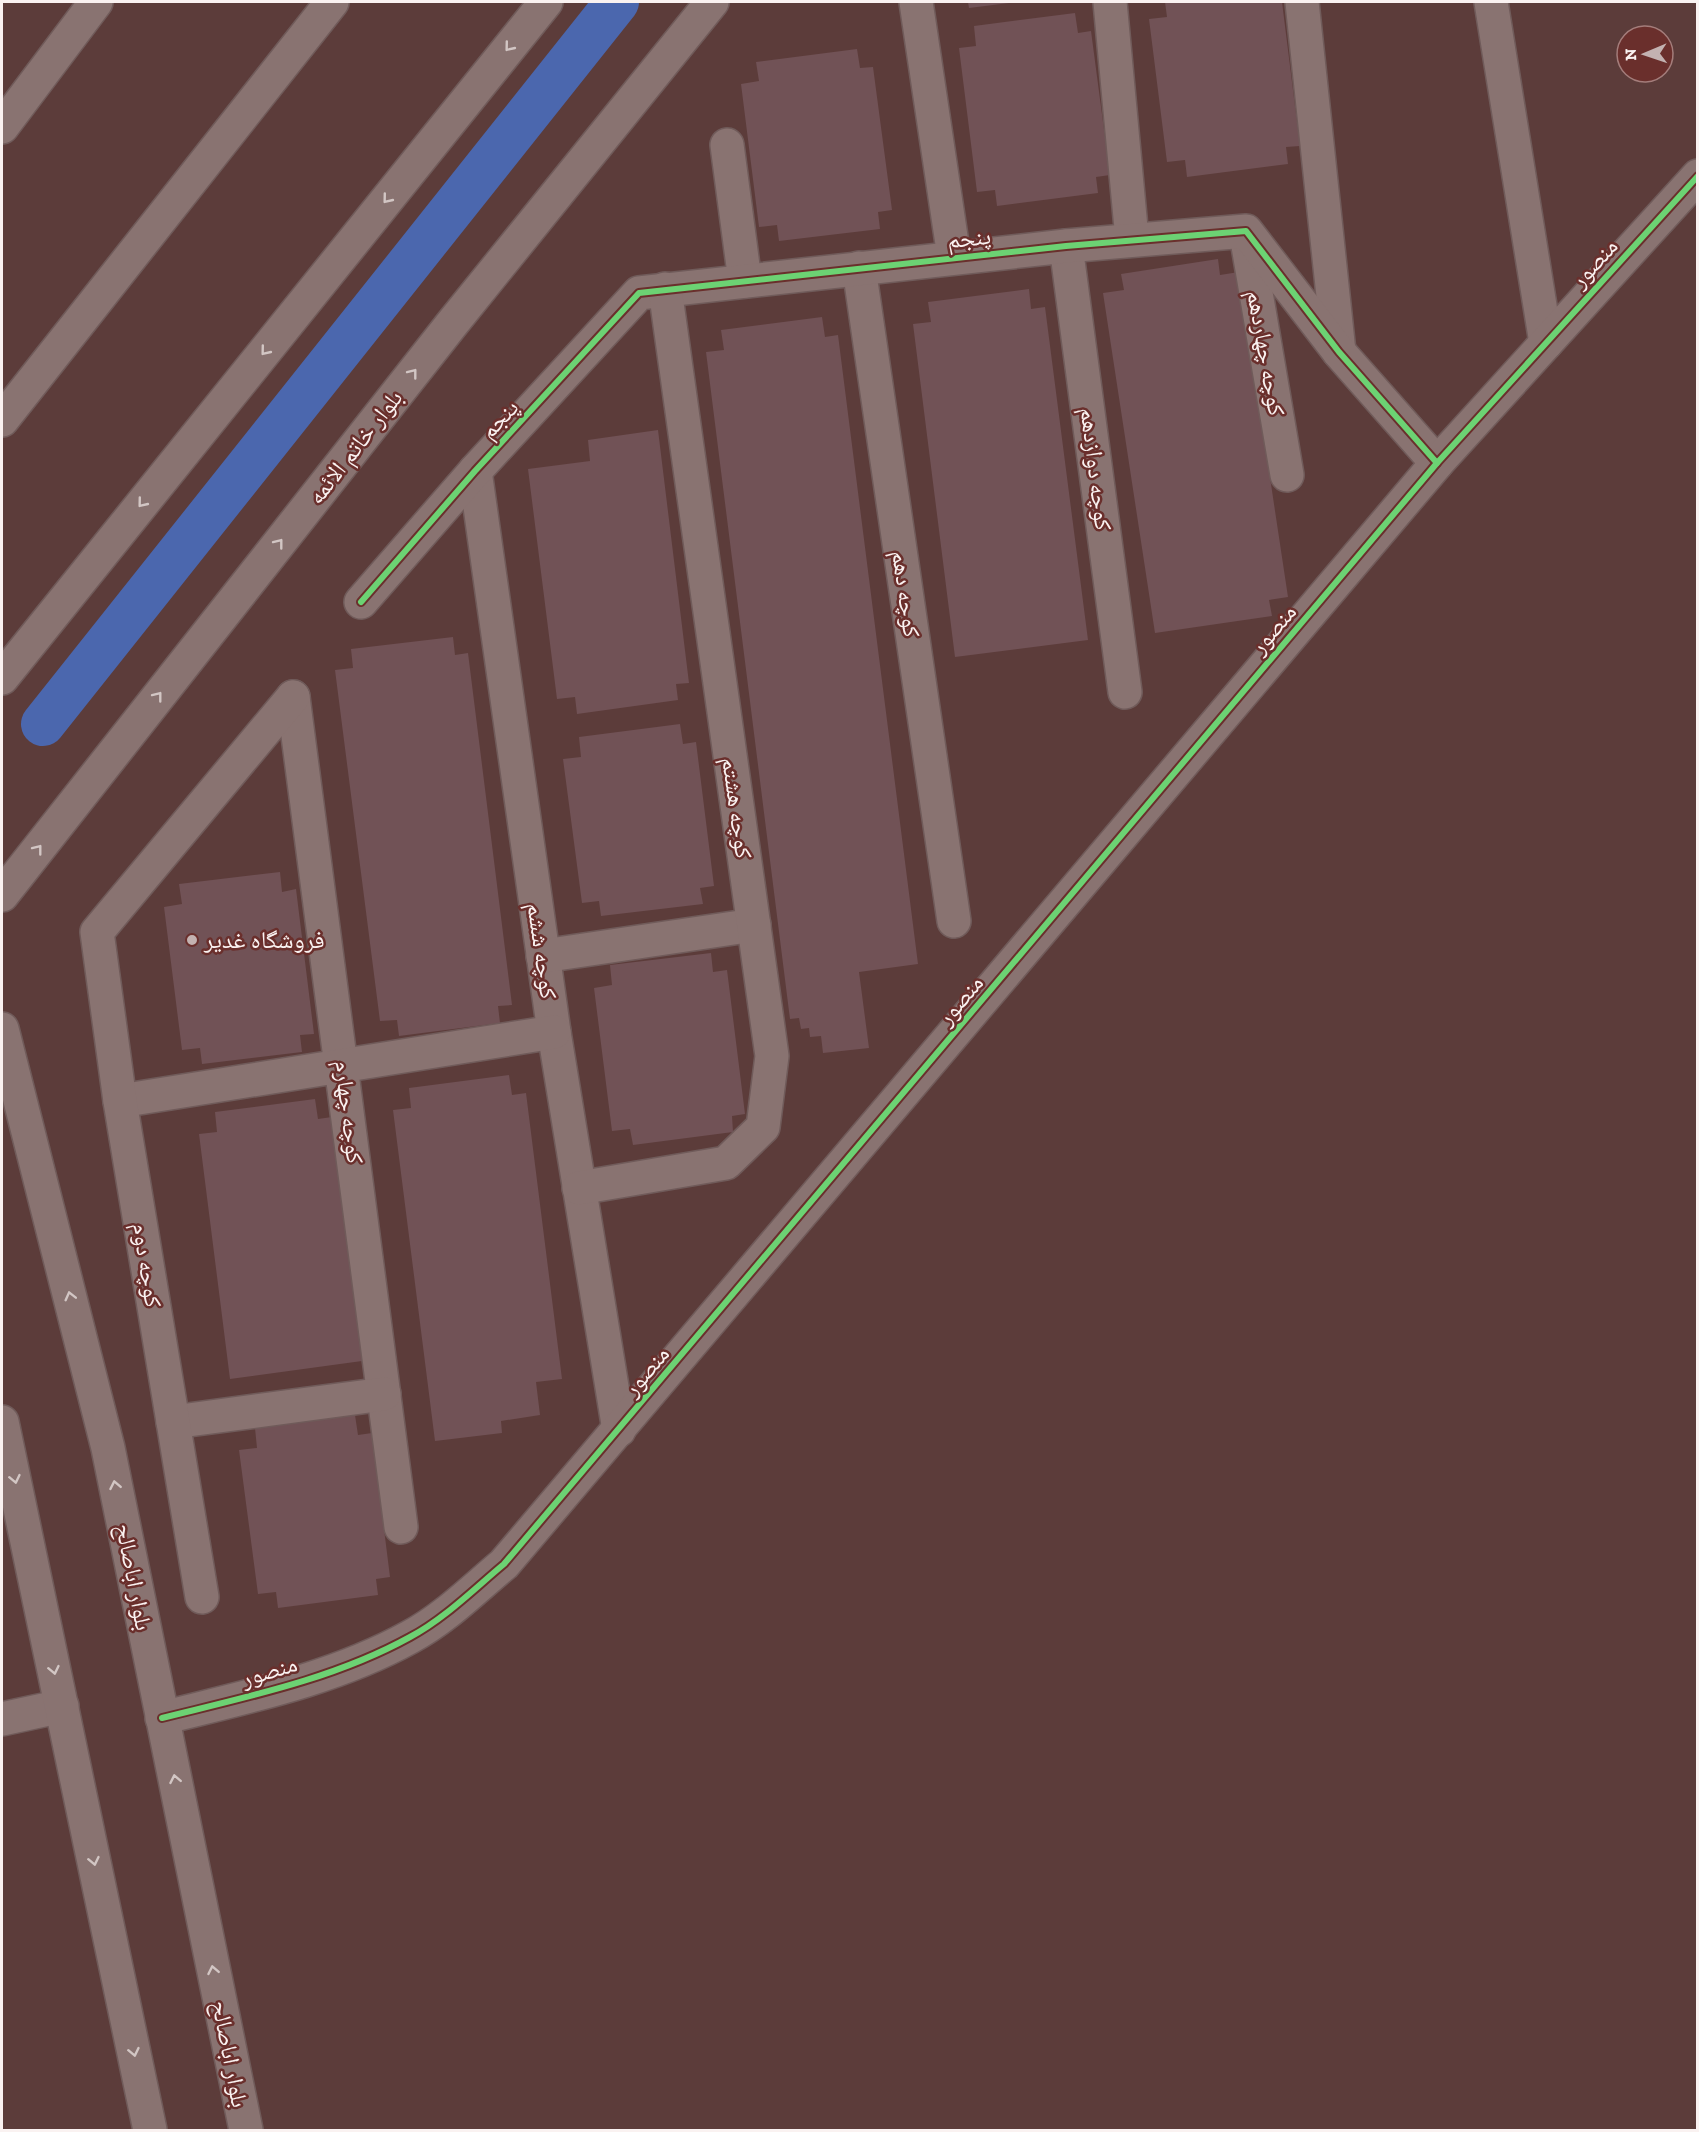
<svg xmlns="http://www.w3.org/2000/svg" width="1699" height="2132" viewBox="0 0 1699 2132" font-family="'Zilla Slab','Noto Naskh Arabic',serif">
  <style>
    .lines { fill: none; stroke-linecap: round; stroke-linejoin: round }
    .canal { stroke: #4b67ae; stroke-width: 44 }
    .building { fill: #715256 }
    .minor-casing { stroke: #705b5a; stroke-width: 36 }
    .tertiary-casing { stroke: #705b5a; stroke-width: 36 }
    .minor { stroke: #897371; stroke-width: 33 }
    .tertiary { stroke: #897371; stroke-width: 33 }
    .cycleway-casing { stroke: #6a2f2c; stroke-width: 10 }
    .cycleway { stroke: #6cd273; stroke-width: 6 }
    .oneway { stroke: #d2c6c4 }
    .poi-dot { fill: #c3b2b1; stroke: #6a2f2c; stroke-width: 2 }
    .labels { text-anchor: middle; stroke-width: 5; stroke-linejoin: round; paint-order: stroke }
    .street-label { font-size: 24px; fill: #faf2f1; stroke: #6a2f2c }
    .poi-label { font-size: 24px; fill: #faf2f1; stroke: #6a2f2c; text-anchor: start }
  </style>
  <rect width="100%" height="100%" fill="#5c3c3a"/>
  <g class="lines">
    <path class="canal" d="M 43,724 L 617,2"/>
  </g>
  <g class="building">
    <path d="M 968,2 L 1009,2 L 1009,3 L 969,8 Z"/>
    <path d="M 1165,2 L 1282,2 L 1300,146 L 1286,147 L 1288,164 L 1187,177 L 1185,160 L 1167,162 L 1149,19 L 1167,17 Z"/>
    <path d="M 1075,13 L 1078,33 L 1091,31 L 1110,175 L 1096,177 L 1098,193 L 997,206 L 995,190 L 977,192 L 959,48 L 976,46 L 974,26 Z"/>
    <path d="M 857,49 L 860,68 L 873,67 L 892,210 L 878,212 L 880,229 L 779,241 L 777,225 L 759,227 L 741,84 L 759,81 L 756,62 Z"/>
    <path d="M 1218,259 L 1220,275 L 1239,272 L 1288,597 L 1269,600 L 1272,616 L 1155,633 L 1103,293 L 1124,290 L 1121,274 Z"/>
    <path d="M 1029,289 L 1031,309 L 1045,307 L 1088,640 L 955,657 L 913,324 L 931,322 L 928,302 Z"/>
    <path d="M 822,317 L 825,337 L 838,335 L 918,964 L 859,972 L 869,1048 L 823,1053 L 821,1036 L 810,1037 L 809,1028 L 801,1029 L 799,1018 L 790,1019 L 706,352 L 724,350 L 721,330 Z"/>
    <path d="M 658,430 L 689,683 L 676,684 L 678,700 L 577,714 L 575,697 L 557,699 L 528,469 L 590,461 L 588,440 Z"/>
    <path d="M 453,637 L 455,655 L 468,653 L 512,1005 L 498,1006 L 500,1023 L 399,1036 L 397,1020 L 380,1021 L 335,670 L 353,668 L 351,649 Z"/>
    <path d="M 680,724 L 683,744 L 696,742 L 714,886 L 700,888 L 703,904 L 601,916 L 599,901 L 582,903 L 563,759 L 581,757 L 579,737 Z"/>
    <path d="M 280,872 L 282,892 L 296,889 L 314,1034 L 300,1035 L 302,1052 L 202,1064 L 200,1048 L 182,1050 L 164,907 L 182,904 L 179,884 Z"/>
    <path d="M 711,953 L 713,972 L 727,970 L 745,1114 L 732,1116 L 733,1132 L 633,1145 L 630,1129 L 612,1131 L 594,988 L 612,985 L 610,965 Z"/>
    <path d="M 509,1075 L 512,1095 L 526,1093 L 562,1379 L 536,1382 L 540,1415 L 501,1421 L 502,1433 L 435,1441 L 393,1110 L 411,1108 L 409,1088 Z"/>
    <path d="M 315,1099 L 318,1119 L 332,1117 L 362,1361 L 230,1379 L 199,1134 L 217,1132 L 215,1112 Z"/>
    <path d="M 355,1415 L 358,1435 L 372,1433 L 390,1577 L 376,1579 L 378,1595 L 278,1608 L 276,1592 L 258,1594 L 239,1450 L 257,1448 L 255,1428 Z"/>
  </g>
  <g class="lines">
    <defs>
      <g id="minor">
        <path d="M 916,2 L 954,257"/>
        <path d="M 1110,2 L 1132,239"/>
        <path d="M 1302,2 L 1339,352"/>
        <path d="M 1491,2 L 1546,343"/>
        <path d="M 2,127 L 96,2"/>
        <path d="M 727,145 L 745,281"/>
        <path d="M 1246,234 L 1287,475"/>
        <path d="M 1066,246 L 1125,692"/>
        <path d="M 859,268 L 954,921"/>
        <path d="M 2,420 L 332,2"/>
        <path d="M 475,471 L 554,1032 L 619,1430"/>
        <path d="M 361,602 L 475,471 L 639,293 L 1066,246 L 1246,231 L 1339,352 L 1437,463"/>
        <path d="M 293,697 L 401,1527"/>
        <path d="M 543,956 L 754,925"/>
        <path d="M 120,1101 L 554,1032"/>
        <path d="M 579,1188 L 726,1163 L 763,1127 L 772,1056 L 665,289"/>
        <path d="M 173,1422 L 384,1394"/>
        <path d="M 202,1597 L 120,1101 L 97,932 L 293,697"/>
        <path d="M 162,1718 C 246,1697 334,1679 410,1637 C 444,1619 474,1589 504,1564 L 1437,463 L 1698,176"/>
        <path d="M 2,1719 L 62,1706"/>
      </g>
      <g id="tertiary">
        <path d="M 2,678 L 546,2"/>
        <path d="M 2,895 L 451,325 L 712,2"/>
        <path d="M 2,1029 L 108,1448 L 246,2130"/>
        <path d="M 2,1422 L 150,2130"/>
      </g>
    </defs>
    <use href="#minor" class="minor-casing"/>
    <use href="#tertiary" class="tertiary-casing"/>
    <use href="#minor" class="minor"/>
    <use href="#tertiary" class="tertiary"/>
    <defs>
      <g id="cycleway">
        <path d="M 361,602 L 475,471 L 639,293 L 1066,246 L 1246,231 L 1339,352 L 1437,463"/>
        <path d="M 162,1718 C 246,1697 334,1679 410,1637 C 444,1619 474,1589 504,1564 L 1437,463 L 1698,176"/>
      </g>
    </defs>
    <use href="#cycleway" class="cycleway-casing"/>
    <use href="#cycleway" class="cycleway"/>
  </g>
  <defs><path id="oneway-chevron" d="M-2-3.5L2.5 0L-2 3.5" fill="none" stroke-width="1.6" stroke-linecap="round" stroke-linejoin="round" transform="scale(1.5)"/></defs>
  <g class="oneway">
    <use href="#oneway-chevron" transform="translate(509 47) rotate(129)"/>
    <use href="#oneway-chevron" transform="translate(387 199) rotate(129)"/>
    <use href="#oneway-chevron" transform="translate(265 351) rotate(129)"/>
    <use href="#oneway-chevron" transform="translate(413 373) rotate(-52)"/>
    <use href="#oneway-chevron" transform="translate(142 503) rotate(129)"/>
    <use href="#oneway-chevron" transform="translate(279 543) rotate(-52)"/>
    <use href="#oneway-chevron" transform="translate(158 696) rotate(-52)"/>
    <use href="#oneway-chevron" transform="translate(38 849) rotate(-52)"/>
    <use href="#oneway-chevron" transform="translate(70 1296) rotate(-104)"/>
    <use href="#oneway-chevron" transform="translate(15 1479) rotate(78)"/>
    <use href="#oneway-chevron" transform="translate(115 1485) rotate(-101)"/>
    <use href="#oneway-chevron" transform="translate(54 1670) rotate(78)"/>
    <use href="#oneway-chevron" transform="translate(175 1779) rotate(-101)"/>
    <use href="#oneway-chevron" transform="translate(94 1861) rotate(78)"/>
    <use href="#oneway-chevron" transform="translate(213 1970) rotate(-101)"/>
    <use href="#oneway-chevron" transform="translate(134 2052) rotate(78)"/>
  </g>
  <circle class="poi-dot" cx="192" cy="940" r="6"/>
  <g class="labels">
    <g class="street-label">
      <text transform="translate(969 238) rotate(-6)" y="8">پنجم</text>
      <text transform="translate(1594 263) rotate(-48)" y="8">منصور</text>
      <text transform="translate(1266 353) rotate(80)" y="8">کوچه چهاردهم</text>
      <text transform="translate(499 419) rotate(-47)" y="8">پنجم</text>
      <text transform="translate(355 447) rotate(-52)" y="8">بلوار خاتم الائمه</text>
      <text transform="translate(1096 469) rotate(83)" y="8">کوچه دوازدهم</text>
      <text transform="translate(906 594) rotate(82)" y="8">کوچه دهم</text>
      <text transform="translate(1273 629) rotate(-50)" y="8">منصور</text>
      <text transform="translate(737 808) rotate(82)" y="8">کوچه هشتم</text>
      <text transform="translate(542 951) rotate(82)" y="8">کوچه ششم</text>
      <text transform="translate(960 1000) rotate(-50)" y="8">منصور</text>
      <text transform="translate(349 1112) rotate(83)" y="8">کوچه چهارم</text>
      <text transform="translate(147 1265) rotate(81)" y="8">کوچه دوم</text>
      <text transform="translate(646 1371) rotate(-50)" y="8">منصور</text>
      <text transform="translate(134 1577) rotate(79)" y="8">بلوار اباصالح</text>
      <text transform="translate(269 1671) rotate(-17)" y="8">منصور</text>
      <text transform="translate(230 2054) rotate(79)" y="8">بلوار اباصالح</text>
    </g>
    <g class="poi-label">
      <text x="204" y="948">فروشگاه غدیر</text>
    </g>
  </g>
  <rect width="1699" height="2132" fill="none" stroke="#faf2f1" stroke-width="6"/>
  <g transform="translate(1645 54) rotate(268)"><circle r="28" fill="#6a2f2c" stroke="#a47d7b" stroke-width="1.5"/>
  <path d="M0-4.5L10 22L0 15L-10 22Z" fill="#c3b2b1"/>
  <text y="-9" font-size="16" font-weight="bold" text-anchor="middle" fill="#faf2f1">N</text>
  </g>
</svg>
